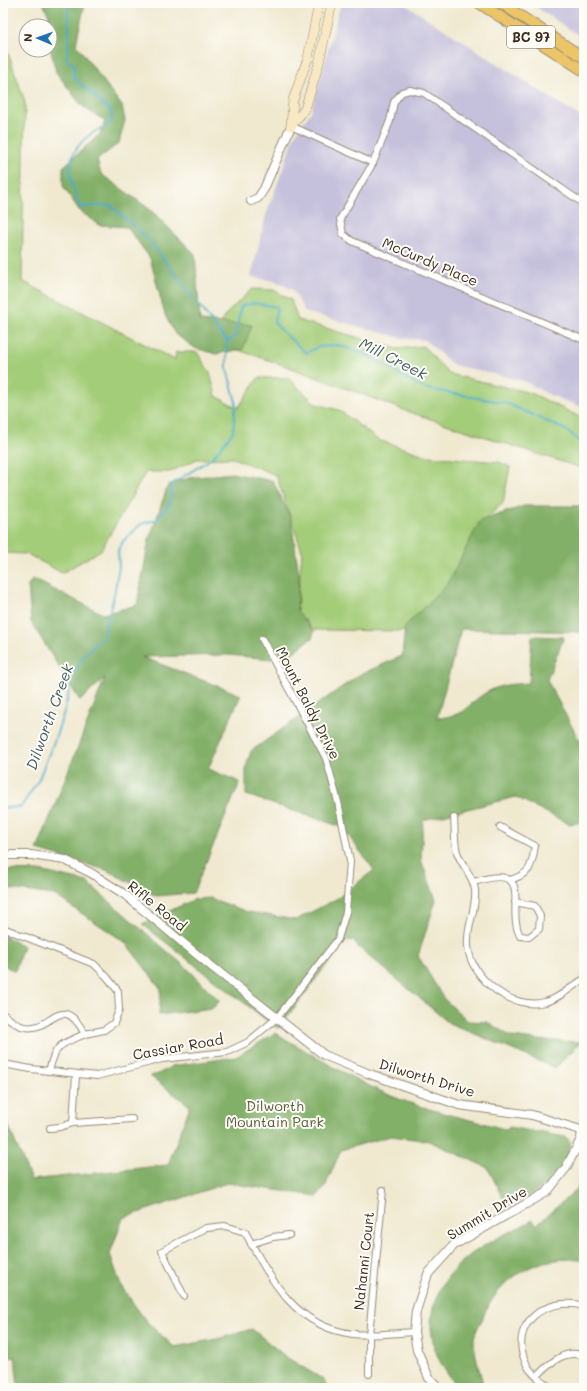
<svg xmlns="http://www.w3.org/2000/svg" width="587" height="1391" viewBox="0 0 587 1391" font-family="Mali,sans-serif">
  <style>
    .industrial { fill: #c5c0db }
    .green { fill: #a4cd79; stroke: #707c4c }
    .forest { fill: #83b069; stroke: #5f6d44 }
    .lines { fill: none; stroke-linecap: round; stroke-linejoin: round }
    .stream { stroke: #4aabc9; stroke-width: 2 }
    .minor-casing { stroke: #968a77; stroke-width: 8 }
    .tertiary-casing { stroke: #968a77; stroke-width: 10 }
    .secondary-casing { stroke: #968a77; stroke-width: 10 }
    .trunk-casing { stroke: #968a77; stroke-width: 12 }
    .minor { stroke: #fff; stroke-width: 6 }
    .tertiary { stroke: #fff; stroke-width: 8 }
    .secondary { stroke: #f8e8c3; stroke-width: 9 }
    .trunk { stroke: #edc569; stroke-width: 10 }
    .labels { text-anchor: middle; stroke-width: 4; stroke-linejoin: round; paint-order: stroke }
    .shield { fill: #fdfcf7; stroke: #75695f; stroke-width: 1 }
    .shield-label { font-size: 13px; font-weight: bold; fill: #3b2a1e }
    .street-label { font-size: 14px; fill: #3b2a1e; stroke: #fdfcf7 }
    .park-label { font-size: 14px; fill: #5a5b39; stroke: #fdfcf7 }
    .water-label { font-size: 15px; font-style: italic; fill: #415e62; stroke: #fdfcf7 }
  </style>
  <rect width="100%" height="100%" fill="#fdfcf7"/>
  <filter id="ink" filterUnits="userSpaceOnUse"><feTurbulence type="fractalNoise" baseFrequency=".025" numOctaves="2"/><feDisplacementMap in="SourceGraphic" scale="8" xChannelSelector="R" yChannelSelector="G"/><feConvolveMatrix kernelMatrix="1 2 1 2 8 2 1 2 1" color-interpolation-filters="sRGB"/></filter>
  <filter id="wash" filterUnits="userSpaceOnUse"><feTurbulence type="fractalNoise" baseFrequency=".012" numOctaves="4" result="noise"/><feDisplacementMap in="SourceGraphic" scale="16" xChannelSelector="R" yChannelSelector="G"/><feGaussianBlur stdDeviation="0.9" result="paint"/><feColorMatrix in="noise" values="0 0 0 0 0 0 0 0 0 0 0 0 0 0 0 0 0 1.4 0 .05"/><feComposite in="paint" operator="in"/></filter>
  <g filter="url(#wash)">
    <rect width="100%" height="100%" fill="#f0e9d0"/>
    <g class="industrial">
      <path d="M 341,3 L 403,3 L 584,119 L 584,408 L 550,395 L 524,381 L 453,365 L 425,340 L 401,338 L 305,312 L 293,290 L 275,281 L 251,277 L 266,215 L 295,135 L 311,112 Z"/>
      <path d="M 530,3 L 584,3 L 584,39 Z"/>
    </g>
    <g class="green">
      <path d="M 3,38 L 25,102 L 22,281 L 175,360 L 176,352 L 197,352 L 210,373 L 216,396 L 238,408 L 258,378 L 288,378 L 316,404 L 339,410 L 378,440 L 428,456 L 499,462 L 510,467 L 503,503 L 486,519 L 447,585 L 409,622 L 405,631 L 313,630 L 297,611 L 302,551 L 276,475 L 233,458 L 197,459 L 170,472 L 146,472 L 101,550 L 62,573 L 27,554 L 3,553 Z"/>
      <path d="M 252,289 L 274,290 L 291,300 L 298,320 L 397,349 L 423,346 L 449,374 L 531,393 L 584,419 L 584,469 L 406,411 L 289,367 L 208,340 L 227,313 Z"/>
    </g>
    <g class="forest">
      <path d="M 43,3 L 85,3 L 76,44 L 122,106 L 125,120 L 119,143 L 97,160 L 101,174 L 151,210 L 195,254 L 200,321 L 252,325 L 243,349 L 216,354 L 195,348 L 175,334 L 165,315 L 150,258 L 127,227 L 99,225 L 79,210 L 63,186 L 63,167 L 100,134 L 105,121 L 82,106 L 56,72 L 50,47 L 49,16 Z"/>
      <path d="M 232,473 L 273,481 L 291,519 L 299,575 L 297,611 L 314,632 L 312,638 L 291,654 L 271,659 L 228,655 L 142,657 L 241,695 L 208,769 L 240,782 L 193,893 L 156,896 L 106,870 L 37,850 L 105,678 L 80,701 L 31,622 L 28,585 L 33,579 L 103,614 L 137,605 L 149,540 L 168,485 L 189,478 Z"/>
      <path d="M 524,506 L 584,506 L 584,632 L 461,629 L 437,718 C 469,716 466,703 489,691 C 501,684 516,684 529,683 L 532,636 L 564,637 L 547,680 L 578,738 L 584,741 L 584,822 L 569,824 L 516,797 L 423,820 L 421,860 L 436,900 L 418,956 L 444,999 L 468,1021 L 487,1022 L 512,1037 L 535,1040 L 581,1042 L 555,1068 L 449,1023 L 355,944 L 356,940 L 345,941 L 278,1029 L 142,924 L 195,899 L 210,898 L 248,912 L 296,920 L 338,898 L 374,870 L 342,827 L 246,795 L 246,767 L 251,751 L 359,675 L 402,656 L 405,626 L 447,585 L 480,521 Z"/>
      <path d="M 3,870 L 40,871 L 87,882 L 189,970 L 220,1001 L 213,1008 L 159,1015 L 161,989 L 125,942 L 54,895 L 3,888 Z"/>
      <path d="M 3,935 L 23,946 L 15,971 L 3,965 Z"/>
      <path d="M 275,1033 C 314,1055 352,1080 394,1097 C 431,1112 470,1119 508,1130 L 509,1127 L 566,1137 L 571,1143 C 565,1178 536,1192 507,1207 L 488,1168 L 429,1141 L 391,1136 L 341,1150 L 324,1189 L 317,1196 L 227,1183 L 123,1218 L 110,1254 L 121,1286 L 146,1321 L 174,1347 L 217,1339 L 252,1329 L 286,1357 L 324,1380 L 327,1388 L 18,1388 L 15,1357 L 3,1359 L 3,1120 L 7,1122 L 31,1180 L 168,1165 L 190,1106 L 150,1076 L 158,1074 L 172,1066 L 236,1057 Z"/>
      <path d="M 584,1172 L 584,1261 C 540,1252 497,1278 482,1320 C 479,1325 474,1334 474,1340 C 474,1353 481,1375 484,1388 L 459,1388 C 421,1348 421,1297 464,1260 C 484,1243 510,1232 533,1220 L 536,1225 L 577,1189 Z"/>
    </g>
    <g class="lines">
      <g class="stream">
        <path d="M 68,3 L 69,37 L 67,60 L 74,65 L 74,78 L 111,111 L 112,117 L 109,125 C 91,131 73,145 70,166 C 69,179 76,195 80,207 L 110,205 L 148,239 L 218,330"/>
        <path d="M 219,332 L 227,341 L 235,337 L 241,306 L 254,303 L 277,307 L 274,322 L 284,333 L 306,353 L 318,347 L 338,345 L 367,355 L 423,388 L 506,403 L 566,430 L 584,445"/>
        <path d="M 3,808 L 21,807 L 38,781 L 55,739 L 65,709 L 72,677 L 84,656 L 103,636 L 114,595 L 119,566 L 118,550 L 124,540 L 141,524 L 156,520 L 170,503 L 172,484 L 212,458 L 233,432 L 236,402 L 227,369 L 227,341"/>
      </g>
    </g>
  </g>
  <g filter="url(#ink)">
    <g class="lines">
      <defs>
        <g id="minor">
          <path d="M 291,126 L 373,163"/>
          <path d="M 584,204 L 424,93 L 410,90 L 402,92 L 394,102 L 390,121 L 373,163 L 340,219 L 343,234 L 352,241 L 584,340"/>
          <path d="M 454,818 C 455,829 454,842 457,852 C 461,865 473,875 475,890 C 477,909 466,926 468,946 C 470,979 513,1011 545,1002 C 559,999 572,986 584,979"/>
          <path d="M 500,827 L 535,846 C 531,867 532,873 510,880"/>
          <path d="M 474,882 C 537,862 505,908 520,936 L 529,937 L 539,929 L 540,916 L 535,906 L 515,902"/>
          <path d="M 3,928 L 94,964 L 107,977 L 118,991 L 119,1010 L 114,1023 L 104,1030 L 85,1034"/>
          <path d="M 3,1014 C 8,1018 15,1024 21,1026 C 52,1036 59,988 85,1034 C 60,1045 56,1043 49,1071"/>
          <path d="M 3,1064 L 31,1069 L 97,1076 L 162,1059 L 227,1052 L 248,1042 L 277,1018 L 338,939 L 346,912 L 350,861 L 338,802 L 326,758 L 262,639"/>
          <path d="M 76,1075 L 73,1123 L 132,1119"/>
          <path d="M 50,1128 L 60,1127 L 73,1123"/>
          <path d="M 251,1244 L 273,1237 L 289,1235"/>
          <path d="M 184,1296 L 162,1251 L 206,1228 L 225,1226 L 245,1232 C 270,1278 294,1327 353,1334 C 373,1336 394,1333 414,1332"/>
          <path d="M 369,1374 L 369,1335 L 383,1190"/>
          <path d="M 537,1376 C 549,1364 565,1348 584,1356"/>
          <path d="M 551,1388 C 543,1382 531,1374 527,1365 C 506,1325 546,1295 584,1306"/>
        </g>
        <g id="tertiary">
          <path d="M 251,201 L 258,198 L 264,189 L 291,126"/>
          <path d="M 3,855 L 31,855 L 65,860 L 91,873 L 124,894 L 206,962 L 324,1055 L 367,1073 L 459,1105 L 532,1115 L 584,1131"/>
          <path d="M 439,1388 L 429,1378 L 417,1350 L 414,1332 L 416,1311 L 428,1274 L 454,1245 L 547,1192 L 566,1168 L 581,1139 L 582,1130"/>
        </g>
        <g id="secondary">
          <path d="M 291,126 L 305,109 L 319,63 L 332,3"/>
          <path d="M 291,126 L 293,100 L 308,58 L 319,3"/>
        </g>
        <g id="trunk">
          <path d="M 479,3 L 584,71"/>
          <path d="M 501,3 L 584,58"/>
        </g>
      </defs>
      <use href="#minor" class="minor-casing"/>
      <use href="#tertiary" class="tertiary-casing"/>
      <use href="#secondary" class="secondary-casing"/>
      <use href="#trunk" class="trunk-casing"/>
      <use href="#minor" class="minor"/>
      <use href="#tertiary" class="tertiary"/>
      <use href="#secondary" class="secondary"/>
      <use href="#trunk" class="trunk"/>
    </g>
  </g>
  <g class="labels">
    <rect class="shield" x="507" y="26" width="48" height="22" rx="3"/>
    <g class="shield-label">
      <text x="531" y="42">BC 97</text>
    </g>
    <g class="street-label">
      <text transform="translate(430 262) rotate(23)" y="5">McCurdy Place</text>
      <text transform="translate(308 703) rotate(63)" y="5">Mount Baldy Drive</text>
      <text transform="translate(157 906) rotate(39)" y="5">Rifle Road</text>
      <text transform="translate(178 1047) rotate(-10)" y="5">Cassiar Road</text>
      <text transform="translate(427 1078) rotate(17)" y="5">Dilworth Drive</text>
      <text transform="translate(487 1213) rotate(-31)" y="5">Summit Drive</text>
      <text transform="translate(364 1261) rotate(-84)" y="5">Nahanni Court</text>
    </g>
    <g class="park-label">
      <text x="275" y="1111">Dilworth<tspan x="275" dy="16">Mountain Park</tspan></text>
    </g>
    <g class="water-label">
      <text transform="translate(393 359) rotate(27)" y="5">Mill Creek</text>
      <text transform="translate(50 717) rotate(-70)" y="5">Dilworth Creek</text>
    </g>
  </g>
  <rect width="587" height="1391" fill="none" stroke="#fdfcf7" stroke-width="16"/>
  <g transform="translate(38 38) rotate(272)"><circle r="19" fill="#fdfcf7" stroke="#afa8a0"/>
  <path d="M0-3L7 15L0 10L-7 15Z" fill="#1f6fb2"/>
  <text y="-6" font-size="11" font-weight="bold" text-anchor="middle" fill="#3b2a1e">N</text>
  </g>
</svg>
